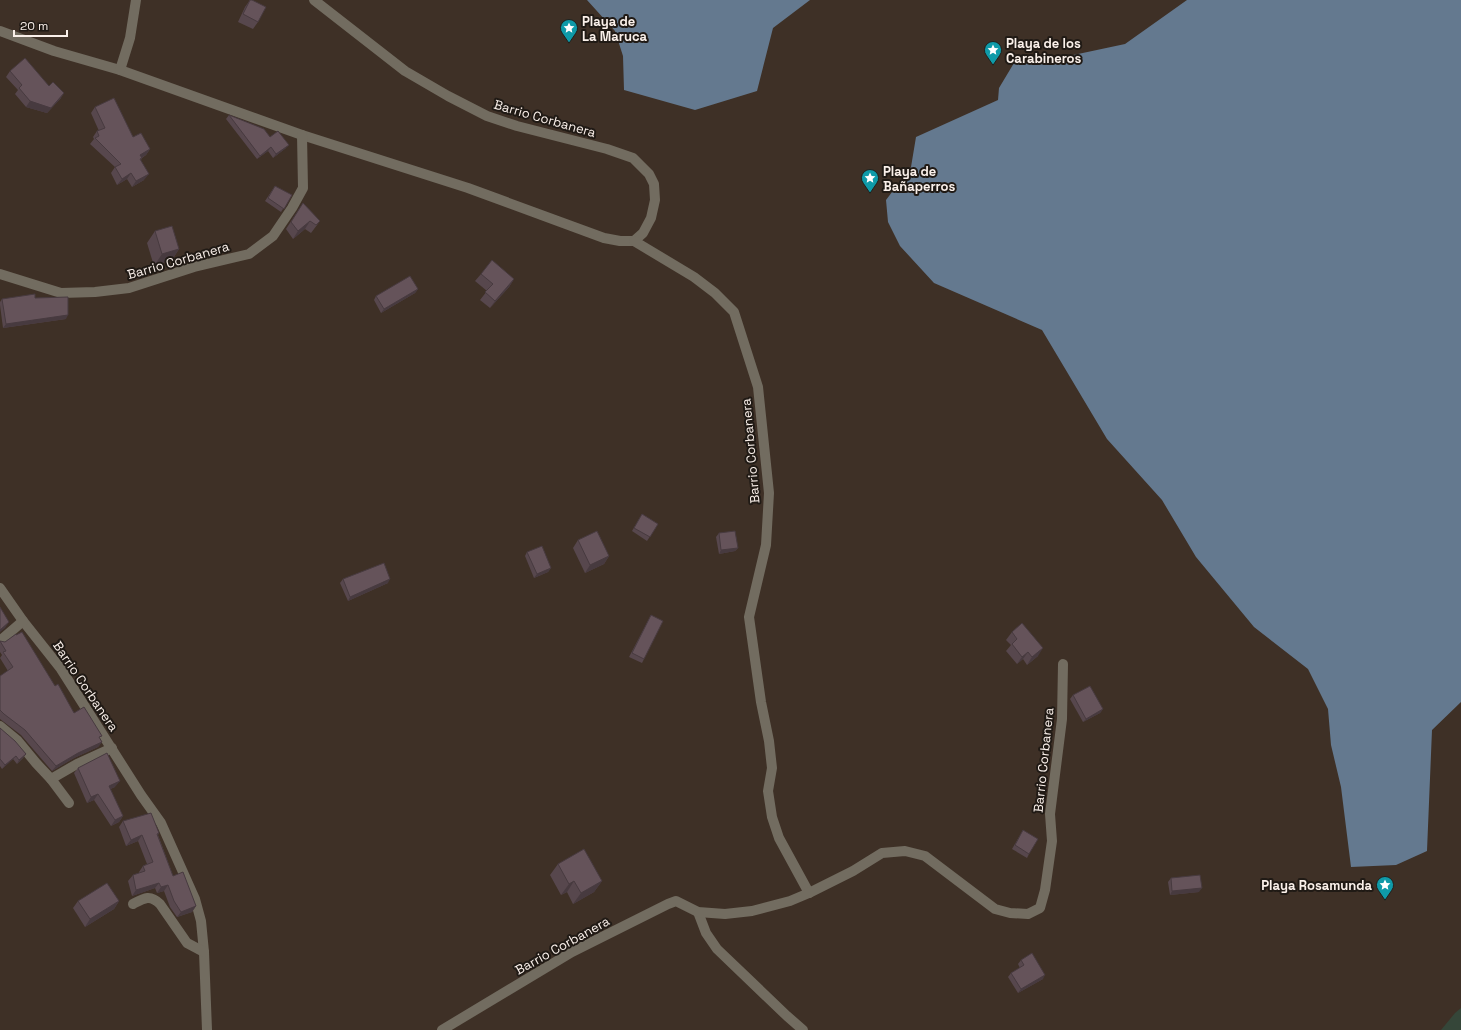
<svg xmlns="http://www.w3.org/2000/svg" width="1461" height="1030" viewBox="0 0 1461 1030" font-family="'Space Grotesk',sans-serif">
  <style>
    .green { fill: #354639 }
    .water { fill: #64798f }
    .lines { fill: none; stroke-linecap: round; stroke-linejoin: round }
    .minor { stroke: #726c60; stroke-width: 10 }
    .wall { fill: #57474d }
    .shaded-wall { fill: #473a3f }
    .building { fill: #65535a; stroke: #473a3f }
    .labels { text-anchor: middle; stroke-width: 4; stroke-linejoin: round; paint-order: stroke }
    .poi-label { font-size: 13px; font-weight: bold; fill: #faf0ea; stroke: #201a15; text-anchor: start }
    .street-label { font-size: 13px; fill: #faf0ea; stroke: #201a15 }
  </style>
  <rect width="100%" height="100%" fill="#3e3026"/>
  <path class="green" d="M 1461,1008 L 1461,1030 L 1441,1030 L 1455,1013 Z"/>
  <g class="water">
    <path d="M 587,0 L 810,0 L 773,28 L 757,91 L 695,110 L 624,90 L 623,56 L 615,31 Z"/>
    <path d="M 1187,0 L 1461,0 L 1461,702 L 1432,730 L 1427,851 L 1396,865 L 1351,867 L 1341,787 L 1331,745 L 1328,709 L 1308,669 L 1254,627 L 1196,557 L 1162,500 L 1107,439 L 1042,330 L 934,283 L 900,246 L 888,222 L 886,200 L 911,167 L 916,137 L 998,100 L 999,88 L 1014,63 L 1032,57 L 1064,57 L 1125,44 Z"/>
  </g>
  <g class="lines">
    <g class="minor">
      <path d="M 0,31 L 54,51 L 120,70 L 302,135 L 468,188 L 604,238 L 620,241 L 634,241 L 643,233 L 651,218 L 655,200 L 654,184 L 649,174 L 633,158 L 607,149 L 517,126 L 487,116 L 448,96 L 405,71 L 314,0"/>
      <path d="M 120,70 L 130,38 L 136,0"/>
      <path d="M 634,241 L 694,277 L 715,293 L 734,312 L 758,387 L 769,493 L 766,545 L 749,617 L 761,702 L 769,741 L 772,768 L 768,791 L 772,817 L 779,838 L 809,893"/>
      <path d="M 0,274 L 61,293 L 95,292 L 129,288 L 194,267 L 249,254 L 273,236 L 292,208 L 303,188 L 302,135"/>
      <path d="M 0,588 L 23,621 L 61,669 L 141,795 L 161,823 L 195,899 L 201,921 L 204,952 L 207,1030"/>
      <path d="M 0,641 L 23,621"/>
      <path d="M 0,726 L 17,740 L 36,763 L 51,779 L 77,764 L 112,748"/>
      <path d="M 51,779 L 69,803"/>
      <path d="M 133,904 C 144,898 150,894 160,904 L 187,943 L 204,952"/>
      <path d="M 698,912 L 706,933 L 717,949 L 787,1016 L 803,1030"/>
      <path d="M 442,1030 L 572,952 L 668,904 L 676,901 L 698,912 L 725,914 L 752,911 L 790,901 L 809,893 L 853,871 L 882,853 L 905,851 L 925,856 L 995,909 L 1010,913 L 1028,914 L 1040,908 L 1045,890 L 1052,841 L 1050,814 L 1062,719 L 1063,664"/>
    </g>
  </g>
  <g class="wall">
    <path d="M 250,0 L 258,22 L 253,29 L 238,22 L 245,7 Z"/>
    <path d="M 10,71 L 49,86 L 61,98 L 47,113 L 26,107 L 15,94 L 18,90 L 6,77 Z"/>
    <path d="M 95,107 L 133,137 L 150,149 L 146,155 L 142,158 L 141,160 L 144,180 L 132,187 L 127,179 L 117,185 L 111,173 L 115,167 L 90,144 L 94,139 L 93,137 L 97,131 L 99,131 L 91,113 Z"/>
    <path d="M 229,115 L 270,137 L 286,148 L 273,158 L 268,151 L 257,159 L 226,119 Z"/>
    <path d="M 275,186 L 292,195 L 281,212 L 265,201 Z"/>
    <path d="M 303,203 L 320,221 L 311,233 L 305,229 L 293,239 L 286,229 Z"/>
    <path d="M 155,231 L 179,249 L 172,260 L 154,266 L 147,243 Z"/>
    <path d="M 481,274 L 514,279 L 509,287 L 490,308 L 480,300 L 487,291 L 475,281 Z"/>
    <path d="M 418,289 L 415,293 L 381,313 L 374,300 L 376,296 Z"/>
    <path d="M 35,298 L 66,319 L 3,328 L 0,305 L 0,302 L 2,299 Z"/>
    <path d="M 642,514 L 658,524 L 647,541 L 632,531 Z"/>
    <path d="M 719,533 L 738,548 L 735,551 L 719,554 L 716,537 Z"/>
    <path d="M 578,540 L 609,556 L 604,564 L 585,573 L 573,548 Z"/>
    <path d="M 527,552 L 551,568 L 548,572 L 534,578 L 525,556 Z"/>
    <path d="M 343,579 L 388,583 L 348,601 L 340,583 Z"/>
    <path d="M 651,615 L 644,659 L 642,663 L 629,657 L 649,619 Z"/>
    <path d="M 1012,632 L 1038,656 L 1027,665 L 1023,659 L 1017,664 L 1006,651 L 1011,645 L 1006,640 Z"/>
    <path d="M 0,641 L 55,686 L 74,713 L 100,739 L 102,742 L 98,747 L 74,758 L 52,771 L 21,735 L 0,719 L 0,676 L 8,671 L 0,658 L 2,655 L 0,652 Z"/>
    <path d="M 1073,695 L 1103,709 L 1100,713 L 1083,722 L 1070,699 Z"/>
    <path d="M 0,728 L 26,754 L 23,758 L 17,764 L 13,759 L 2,769 L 0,766 Z"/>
    <path d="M 78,768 L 115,787 L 110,789 L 123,816 L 119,822 L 111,826 L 94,800 L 87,803 L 74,773 Z"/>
    <path d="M 123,821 L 159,833 L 158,835 L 173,876 L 196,906 L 192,912 L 177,917 L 170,907 L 164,891 L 157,893 L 155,888 L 132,896 L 128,881 L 133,875 L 139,873 L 139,872 L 143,866 L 147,864 L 138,841 L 126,846 L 119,827 Z"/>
    <path d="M 1023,830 L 1029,854 L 1027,858 L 1012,849 Z"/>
    <path d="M 558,864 L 602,881 L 594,892 L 573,904 L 567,892 L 561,895 L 550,875 Z"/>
    <path d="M 1171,878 L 1199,892 L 1170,895 L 1168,882 Z"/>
    <path d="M 78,901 L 119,901 L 114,909 L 85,927 L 73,908 Z"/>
    <path d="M 1021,960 L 1043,979 L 1018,993 L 1008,977 L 1011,973 L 1020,968 L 1018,964 Z"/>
  </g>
  <g class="shaded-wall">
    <path d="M 64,93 L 61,98 L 47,113 L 26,107 L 30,101 Z"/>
    <path d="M 289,145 L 286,148 L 273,158 L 276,154 Z"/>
    <path d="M 271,147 L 268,151 L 257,159 L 260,156 Z"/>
    <path d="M 150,149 L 146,155 L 136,161 L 140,155 Z"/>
    <path d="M 131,173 L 127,179 L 117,185 L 122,179 Z"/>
    <path d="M 149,174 L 144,180 L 132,187 L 136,181 Z"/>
    <path d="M 310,221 L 305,229 L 293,239 L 298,231 Z"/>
    <path d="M 179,249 L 172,260 L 154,266 L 162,254 Z"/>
    <path d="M 514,279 L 509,287 L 490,308 L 495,301 Z"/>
    <path d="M 418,289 L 415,293 L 381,313 L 384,309 Z"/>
    <path d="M 68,315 L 66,319 L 3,328 L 6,324 Z"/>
    <path d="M 738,548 L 735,551 L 719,554 L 721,550 Z"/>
    <path d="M 609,556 L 604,564 L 585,573 L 590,565 Z"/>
    <path d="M 551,568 L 548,572 L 534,578 L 537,574 Z"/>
    <path d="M 390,579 L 388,583 L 348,601 L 350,597 Z"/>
    <path d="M 9,622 L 5,628 L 0,632 L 0,630 Z"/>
    <path d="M 1043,648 L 1038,656 L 1027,665 L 1032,657 Z"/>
    <path d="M 1028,652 L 1023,659 L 1017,664 L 1022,657 Z"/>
    <path d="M 1103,709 L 1100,713 L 1083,722 L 1086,719 Z"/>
    <path d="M 102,742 L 98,747 L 74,758 L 52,771 L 56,766 L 78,753 Z"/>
    <path d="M 26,754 L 23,758 L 17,764 L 19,760 Z"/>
    <path d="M 16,756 L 13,759 L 2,769 L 5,765 Z"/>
    <path d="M 120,781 L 115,787 L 105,792 L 109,786 Z"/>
    <path d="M 98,794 L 94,800 L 87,803 L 91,797 Z"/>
    <path d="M 123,816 L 119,822 L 111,826 L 115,820 Z"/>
    <path d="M 142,835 L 138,841 L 126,846 L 131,840 Z"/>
    <path d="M 574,881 L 567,892 L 561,895 L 569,884 Z"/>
    <path d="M 602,881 L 594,892 L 573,904 L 581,893 Z"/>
    <path d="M 159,883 L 155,888 L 132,896 L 136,890 Z"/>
    <path d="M 168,885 L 164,891 L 157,893 L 161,887 Z"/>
    <path d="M 1202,888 L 1199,892 L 1170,895 L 1172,891 Z"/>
    <path d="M 119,901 L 114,909 L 85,927 L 90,919 Z"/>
    <path d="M 196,906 L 192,912 L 177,917 L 181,912 Z"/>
    <path d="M 1045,975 L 1043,979 L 1018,993 L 1021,989 Z"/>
  </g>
  <g class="building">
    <path d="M 250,0 L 252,0 L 266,7 L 258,22 L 243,14 Z"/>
    <path d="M 25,58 L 49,86 L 53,82 L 64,93 L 51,108 L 30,101 L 19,88 L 22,85 L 10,71 Z"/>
    <path d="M 114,98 L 133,137 L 141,133 L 150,149 L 140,155 L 142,158 L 140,159 L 149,174 L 136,181 L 131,173 L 122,179 L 115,167 L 121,164 L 95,138 L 99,136 L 97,131 L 105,128 L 95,107 Z"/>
    <path d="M 229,115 L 264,129 L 270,137 L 278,131 L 289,145 L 276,154 L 271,147 L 260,156 Z"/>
    <path d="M 275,186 L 292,195 L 284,209 L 268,198 Z"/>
    <path d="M 303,203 L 320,221 L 316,225 L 310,221 L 298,231 L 291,222 Z"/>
    <path d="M 172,226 L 179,249 L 162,254 L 155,231 Z"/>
    <path d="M 492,260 L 514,279 L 495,301 L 485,292 L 493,284 L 481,274 Z"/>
    <path d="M 410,276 L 418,289 L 384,309 L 376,296 Z"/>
    <path d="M 35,294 L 35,298 L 68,297 L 68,315 L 6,324 L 2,299 Z"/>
    <path d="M 642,514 L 658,524 L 650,537 L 634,528 Z"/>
    <path d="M 597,531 L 609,556 L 590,565 L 578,540 Z"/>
    <path d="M 735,531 L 738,548 L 721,550 L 719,533 Z"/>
    <path d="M 542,546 L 551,568 L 537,574 L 527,552 Z"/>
    <path d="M 384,563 L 390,579 L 350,597 L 343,579 Z"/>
    <path d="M 0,607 L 9,622 L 0,630 Z"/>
    <path d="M 651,615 L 663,621 L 644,659 L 632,653 Z"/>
    <path d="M 1022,623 L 1043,648 L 1032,657 L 1028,652 L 1022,657 L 1012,644 L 1017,639 L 1012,632 Z"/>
    <path d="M 22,632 L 55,686 L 58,684 L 74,713 L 84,707 L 102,736 L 99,737 L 102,742 L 78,753 L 56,766 L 25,730 L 4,714 L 0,710 L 0,676 L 13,667 L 3,652 L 6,651 L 0,641 L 5,642 L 16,634 L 16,635 Z"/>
    <path d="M 1090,686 L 1103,709 L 1086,719 L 1073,695 Z"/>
    <path d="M 0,728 L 15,741 L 26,754 L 19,760 L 16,756 L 5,765 L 0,759 Z"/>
    <path d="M 107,753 L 120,781 L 109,786 L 123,816 L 115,820 L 98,794 L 91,797 L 78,768 Z"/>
    <path d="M 151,813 L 159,833 L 157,834 L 173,876 L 183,872 L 196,906 L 181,912 L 174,901 L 168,885 L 161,887 L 159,883 L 136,890 L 133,875 L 145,871 L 143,866 L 153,862 L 142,835 L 131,840 L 123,821 Z"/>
    <path d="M 1023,830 L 1038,839 L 1029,854 L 1015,845 Z"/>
    <path d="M 584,849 L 602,881 L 581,893 L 574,881 L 569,884 L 558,864 Z"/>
    <path d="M 1200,875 L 1202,888 L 1172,891 L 1171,878 Z"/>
    <path d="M 107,883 L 119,901 L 90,919 L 78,901 Z"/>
    <path d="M 1032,953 L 1045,975 L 1021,989 L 1011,973 L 1024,965 L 1021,960 Z"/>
  </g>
  <defs>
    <symbol id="sight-pin" viewBox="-11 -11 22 30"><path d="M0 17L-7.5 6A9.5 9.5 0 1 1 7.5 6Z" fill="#0f9aa8" stroke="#201a15"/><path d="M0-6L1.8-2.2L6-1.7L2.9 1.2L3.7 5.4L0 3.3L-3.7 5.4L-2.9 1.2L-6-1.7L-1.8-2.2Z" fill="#fff"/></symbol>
  </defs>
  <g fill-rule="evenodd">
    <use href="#sight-pin" x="559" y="18" width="20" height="27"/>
    <use href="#sight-pin" x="983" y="40" width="20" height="27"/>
    <use href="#sight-pin" x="860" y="168" width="20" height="27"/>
    <use href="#sight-pin" x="1375" y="875" width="20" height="27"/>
  </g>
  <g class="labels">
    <g class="poi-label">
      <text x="582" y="26">Playa de<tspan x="582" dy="15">La Maruca</tspan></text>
      <text x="1006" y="48">Playa de los<tspan x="1006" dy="15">Carabineros</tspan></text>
      <text x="883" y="176">Playa de<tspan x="883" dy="15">Bañaperros</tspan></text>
      <text x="1372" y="890" text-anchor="end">Playa Rosamunda</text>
    </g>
    <g class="street-label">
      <text transform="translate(545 118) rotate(16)" y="5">Barrio Corbanera</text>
      <text transform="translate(178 260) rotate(-16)" y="5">Barrio Corbanera</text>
      <text transform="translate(750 451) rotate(-95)" y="5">Barrio Corbanera</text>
      <text transform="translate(86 686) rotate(56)" y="5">Barrio Corbanera</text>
      <text transform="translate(1043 760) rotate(-84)" y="5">Barrio Corbanera</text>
      <text transform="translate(562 945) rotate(-29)" y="5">Barrio Corbanera</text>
    </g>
  </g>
  <path d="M14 30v6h53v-6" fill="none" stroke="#faf0ea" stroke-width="2"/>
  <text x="20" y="30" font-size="12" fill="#faf0ea" stroke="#201a15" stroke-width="3" paint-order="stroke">20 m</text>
</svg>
